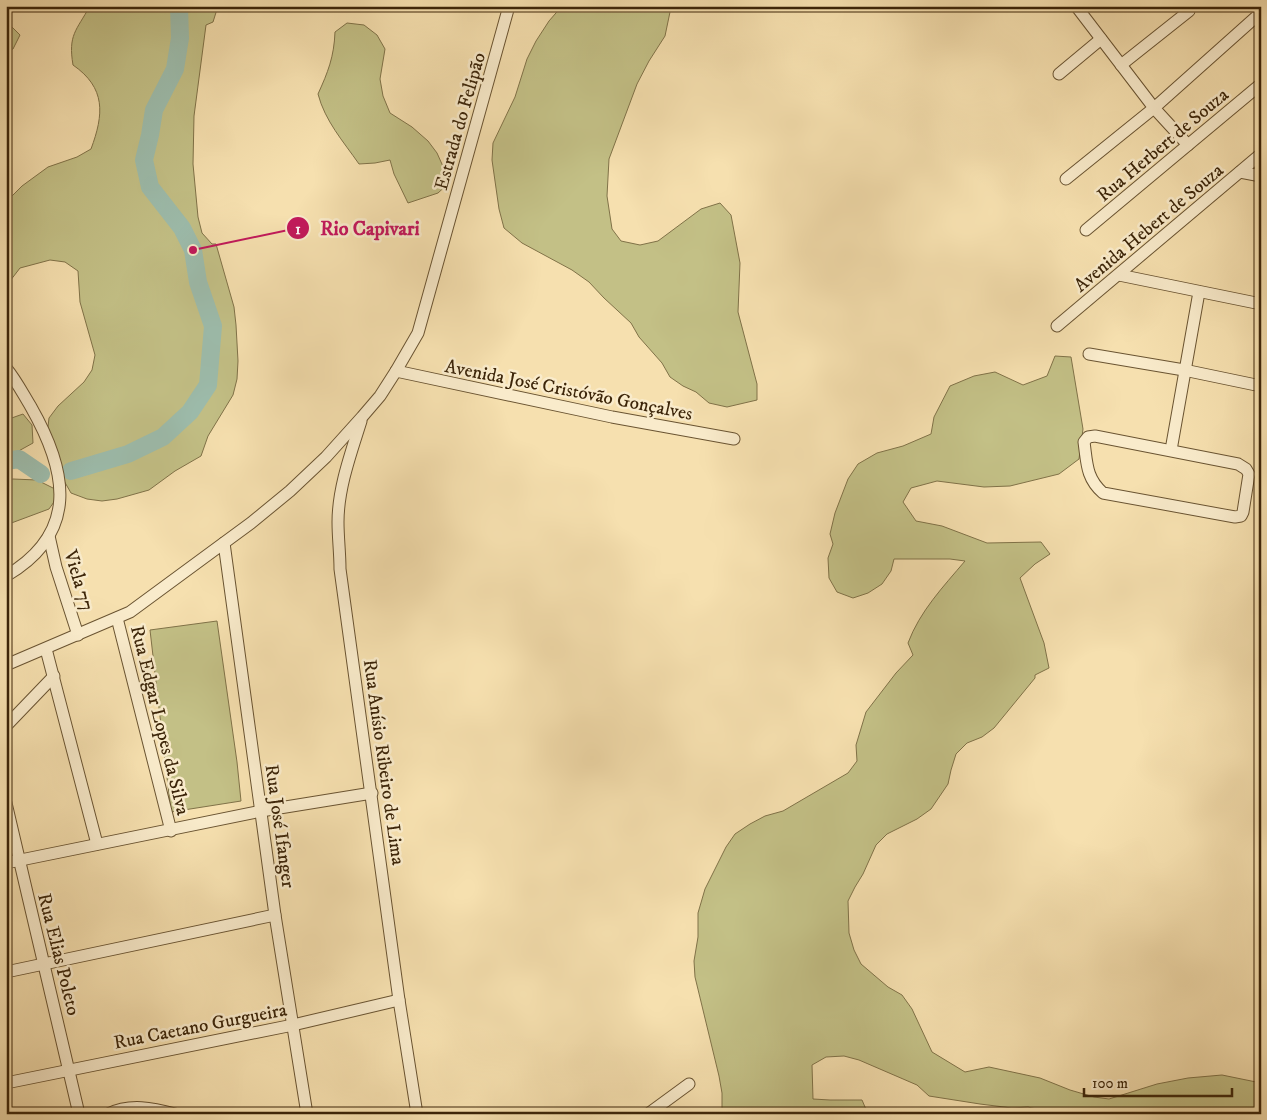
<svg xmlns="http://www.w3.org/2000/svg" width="1267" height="1120" viewBox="0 0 1267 1120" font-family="'IM FELL DW Pica',serif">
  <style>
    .green { fill: #c3c086; stroke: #807248 }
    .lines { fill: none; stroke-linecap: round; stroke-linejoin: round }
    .river { stroke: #9dbdad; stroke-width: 18 }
    .minor-casing { stroke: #6a5432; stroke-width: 13 }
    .minor { stroke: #f9ebcb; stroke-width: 11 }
    .labels { text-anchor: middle; stroke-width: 5; stroke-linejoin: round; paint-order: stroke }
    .street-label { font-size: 19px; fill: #3c2509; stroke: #f9ebcb }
    .leader { fill: none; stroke: #c2185b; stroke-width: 2 }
    .callout-dot { fill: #c2185b; stroke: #f9ebcb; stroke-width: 2 }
    .mark-label { font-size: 15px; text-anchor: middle; font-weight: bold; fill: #fff }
    .callout-label { font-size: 20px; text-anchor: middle; font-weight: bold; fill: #c2185b; stroke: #f9ebcb; stroke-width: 5; stroke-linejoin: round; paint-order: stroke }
  </style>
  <rect width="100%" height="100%" fill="#f6e0af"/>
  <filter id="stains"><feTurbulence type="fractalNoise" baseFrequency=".004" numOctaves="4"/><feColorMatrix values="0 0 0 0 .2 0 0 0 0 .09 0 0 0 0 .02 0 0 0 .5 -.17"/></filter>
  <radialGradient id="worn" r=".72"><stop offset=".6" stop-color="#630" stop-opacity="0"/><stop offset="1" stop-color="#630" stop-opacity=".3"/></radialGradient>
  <g class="green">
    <path d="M 90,6 L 218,6 L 213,22 L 206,25 L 194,116 L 193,164 L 198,217 L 202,233 L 212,244 L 216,244 L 234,307 L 236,325 L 238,361 L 237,379 L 233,395 L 208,436 L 201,456 L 175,471 L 149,490 L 117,499 L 102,501 L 87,499 L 71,493 L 63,479 L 47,435 L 49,418 L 58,406 L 84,382 L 92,370 L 95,355 L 80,302 L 78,271 L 65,262 L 50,260 L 20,268 L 10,281 L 6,288 L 6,214 L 11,197 L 22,186 L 48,167 L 77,157 L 91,149 C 104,114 106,88 73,65 C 68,35 76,31 90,6 Z"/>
    <path d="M 562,6 L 669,6 L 670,12 L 665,36 L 649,61 L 637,84 L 609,159 L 607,196 L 612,229 L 621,241 L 640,245 L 658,241 L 701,209 L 720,203 L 731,215 L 740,263 L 738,312 L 757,384 L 757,400 L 727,407 L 709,403 L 696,392 L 683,386 L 670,377 L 662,363 L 639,337 L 631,323 L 604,298 L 589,282 L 572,270 L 522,243 L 504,228 L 499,209 L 492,160 L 493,143 L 515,97 L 527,59 L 536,41 L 549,21 Z"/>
    <path d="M 6,21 L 20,35 L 13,49 L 6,52 Z"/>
    <path d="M 347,23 L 364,25 L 377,35 L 385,49 L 380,79 L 383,96 L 390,113 L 412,127 L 428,141 L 437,153 L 450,182 L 438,193 L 408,203 L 394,174 L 390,160 L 375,163 L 359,164 C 343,141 325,121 318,94 C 328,72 334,57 335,32 Z"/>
    <path d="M 1055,356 L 1071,357 L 1083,429 L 1079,459 L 1059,474 L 1010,486 L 984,487 L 937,481 L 911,488 L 903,502 L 916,521 L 942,526 L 987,543 L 1041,542 L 1050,554 L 1035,564 L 1020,578 L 1044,643 L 1049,668 L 1035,675 L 1035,678 L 994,728 L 982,737 L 967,743 L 956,754 L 951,770 L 948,784 L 931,809 L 917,819 L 887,834 L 876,845 L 863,874 L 855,887 L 848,901 L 849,933 L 854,950 L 861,964 L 888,987 L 902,995 L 912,1009 L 932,1052 L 965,1072 L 989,1067 L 1040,1078 L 1070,1090 L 1094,1097 L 1109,1099 L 1157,1084 L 1188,1078 L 1222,1075 L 1261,1083 L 1261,1114 L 1152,1114 L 1144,1110 L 1128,1111 L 1116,1114 L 1056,1114 L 1028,1107 L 1012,1108 L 980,1104 L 929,1096 L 917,1085 L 859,1060 L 844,1056 L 826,1057 L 812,1065 L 813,1099 L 830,1100 L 862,1100 L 868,1114 L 722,1114 L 722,1093 L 719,1076 L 695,977 L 694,961 L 698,937 L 698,913 L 705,889 L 726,847 L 735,834 L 750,824 L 765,816 L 783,811 L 848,773 L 857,761 L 856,745 L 866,712 L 896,673 L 913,655 L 908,643 C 920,611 943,587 965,561 L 950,559 L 894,559 L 891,571 L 882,584 L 868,593 L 853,598 L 837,592 L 829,578 L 828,558 L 833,544 L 830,534 L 835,513 L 848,479 L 858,464 L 877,453 L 903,446 L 931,434 L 934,417 L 950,386 L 974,376 L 995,372 L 1023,385 L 1047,376 Z"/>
    <path d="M 23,414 L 32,425 L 33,443 L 6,458 L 6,420 Z"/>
    <path d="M 13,479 L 37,480 L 61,492 L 49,509 L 6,525 L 6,480 Z"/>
    <path d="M 217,621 L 237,762 L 241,801 L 171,812 L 150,630 Z"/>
  </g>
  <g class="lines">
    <g class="river">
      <path d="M 6,461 L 19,459 L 41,474"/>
      <path d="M 71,471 L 128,454 L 163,437 L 190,412 L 208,385 L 213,326 L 198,282 L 193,250 L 182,228 L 150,187 L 144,160 L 150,135 L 154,110 L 175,69 L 180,38 L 179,6"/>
    </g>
    <defs>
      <g id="minor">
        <path d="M 1076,6 L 1154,108 L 1188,145"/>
        <path d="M 1121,65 L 1189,11"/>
        <path d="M 1059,74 L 1101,39"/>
        <path d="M 1240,172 L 1261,176"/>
        <path d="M 1066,179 L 1154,108 L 1257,16"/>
        <path d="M 1086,230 L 1261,84"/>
        <path d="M 1119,275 L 1261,304"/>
        <path d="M 1057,326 L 1261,154"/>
        <path d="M 1089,354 L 1184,370 L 1256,385"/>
        <path d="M 6,368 C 16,380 23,394 31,407 C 68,472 79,533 6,576"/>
        <path d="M 396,371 L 612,417 L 734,439"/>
        <path d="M 361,421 C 351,453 338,488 338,522 C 338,538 340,553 340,569 L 399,1000 L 417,1114"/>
        <path d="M 1095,436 L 1238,464 L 1246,469 L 1249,474 L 1243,512 L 1241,516 L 1235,517 L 1103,493 C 1086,478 1087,463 1084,442 L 1088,437 Z"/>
        <path d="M 1171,450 L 1199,292"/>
        <path d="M 49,536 L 56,567 L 78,635"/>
        <path d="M 224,543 L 275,915 L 307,1114"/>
        <path d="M 117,618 L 171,831"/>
        <path d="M 46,649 L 97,844"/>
        <path d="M 6,665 L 130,612 L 251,523 L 290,491 L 326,457 L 362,417 L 380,396 L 396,371 L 418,333 L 509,6"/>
        <path d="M 6,726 L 54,676"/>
        <path d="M 6,803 L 79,1114"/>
        <path d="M 6,863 L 261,811 L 372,793"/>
        <path d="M 6,972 L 275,915"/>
        <path d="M 6,1083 L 293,1025 L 399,1000"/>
        <path d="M 108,1114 C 130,1103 153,1108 175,1114"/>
        <path d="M 648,1114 L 689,1084"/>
      </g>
    </defs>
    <use href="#minor" class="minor-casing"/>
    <use href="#minor" class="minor"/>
  </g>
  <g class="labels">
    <g class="street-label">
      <text transform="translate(459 121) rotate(-74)" y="7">Estrada do Felipão</text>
      <text transform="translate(1162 144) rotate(-40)" y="7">Rua Herbert de Souza</text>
      <text transform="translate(1148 227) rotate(-40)" y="7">Avenida Hebert de Souza</text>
      <text transform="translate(569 389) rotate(11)" y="7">Avenida José Cristóvão Gonçalves</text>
      <text transform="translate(80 580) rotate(73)" y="7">Viela 77</text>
      <text transform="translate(161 720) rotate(76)" y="7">Rua Edgar Lopes da Silva</text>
      <text transform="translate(385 762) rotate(82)" y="7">Rua Anísio Ribeiro de Lima</text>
      <text transform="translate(281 826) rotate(82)" y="7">Rua José Ifanger</text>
      <text transform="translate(60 954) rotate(76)" y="7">Rua Elias Poleto</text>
      <text transform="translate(200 1025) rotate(-11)" y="7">Rua Caetano Gurgueira</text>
    </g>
  </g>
  <path class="leader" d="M193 250L298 228"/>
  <g class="callout-dot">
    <circle cx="193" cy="250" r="5"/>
    <circle cx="298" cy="228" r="12"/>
  </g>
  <g class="mark-label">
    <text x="298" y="234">1</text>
  </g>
  <g class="callout-label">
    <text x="370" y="235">Rio Capivari</text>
  </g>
  <rect width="1267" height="1120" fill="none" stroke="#f6e0af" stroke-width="25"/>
  <rect x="8" y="8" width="1252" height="1105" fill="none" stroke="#3c2509" stroke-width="2.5"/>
  <rect x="12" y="12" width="1242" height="1095" fill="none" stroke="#3c2509"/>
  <path d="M1084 1088v8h148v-8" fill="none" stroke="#3c2509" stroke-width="2.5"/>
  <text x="1092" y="1088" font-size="15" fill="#3c2509" stroke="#f9ebcb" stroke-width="4" paint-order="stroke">100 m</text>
  <rect width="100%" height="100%" filter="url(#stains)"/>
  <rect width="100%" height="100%" fill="url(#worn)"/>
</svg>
